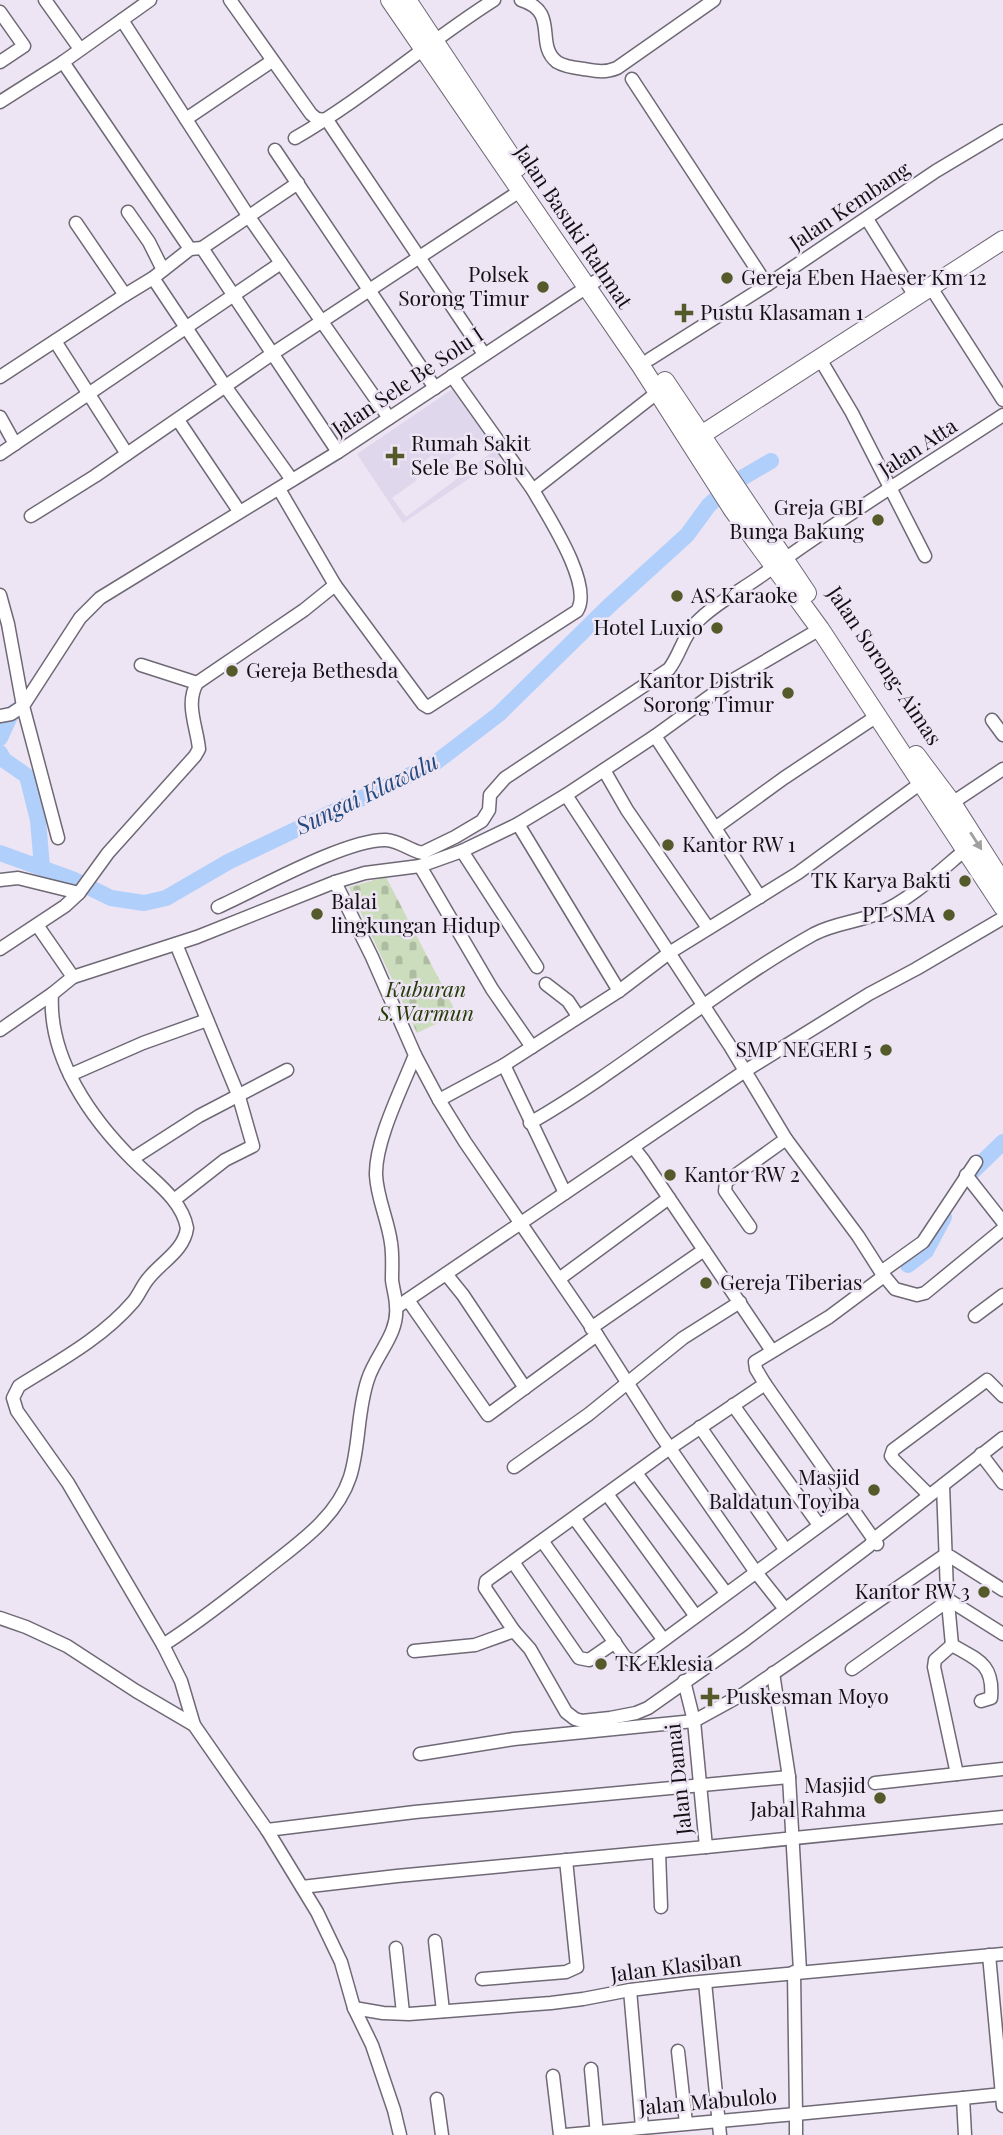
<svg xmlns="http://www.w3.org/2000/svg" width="1003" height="2135" viewBox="0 0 1003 2135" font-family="'Playfair Display',serif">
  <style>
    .medical { fill: #dfd7ec; fill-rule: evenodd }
    .cemetery { fill: url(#cemetery-stones) }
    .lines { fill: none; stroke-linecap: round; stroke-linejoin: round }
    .river { stroke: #b1cffb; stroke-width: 16 }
    .minor-casing { stroke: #6f6875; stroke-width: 15 }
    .highway-casing { stroke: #6f6875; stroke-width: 20 }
    .minor { stroke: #fff; stroke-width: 12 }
    .highway { stroke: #fff; stroke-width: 18 }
    .oneway { fill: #a1a0a1 }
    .poi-dot { fill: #545a29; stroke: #ede5f4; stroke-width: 2.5 }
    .labels { text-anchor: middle; stroke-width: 5; stroke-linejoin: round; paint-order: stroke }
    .street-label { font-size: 21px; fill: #131115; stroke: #ede5f4 }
    .poi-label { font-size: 21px; fill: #131115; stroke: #ede5f4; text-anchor: start }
    .park-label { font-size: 21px; font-style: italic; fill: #263c08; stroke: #ede5f4 }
    .water-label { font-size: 23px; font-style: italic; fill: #244a7f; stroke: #ede5f4 }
  </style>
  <defs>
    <pattern id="cemetery-stones" width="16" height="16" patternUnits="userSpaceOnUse" patternTransform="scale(1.75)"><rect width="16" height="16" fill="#ccddbd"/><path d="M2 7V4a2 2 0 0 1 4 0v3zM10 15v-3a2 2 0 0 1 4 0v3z" fill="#aebda2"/></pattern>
  </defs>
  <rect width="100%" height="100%" fill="#ede5f4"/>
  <path class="medical" d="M 454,388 L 501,457 L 403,523 L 357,454 ZM 469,433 L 475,441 L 479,439 L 490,454 L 460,475 L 449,460 L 457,454 L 451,446 ZM 432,455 L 439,465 L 445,461 L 458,478 L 406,517 L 392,498 L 417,480 L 411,471 Z"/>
  <path class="cemetery" d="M 386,877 L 457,1014 L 417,1033 L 349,887 Z"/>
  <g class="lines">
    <g class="river">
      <path d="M 0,738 L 11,714 L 23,706"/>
      <path d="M 0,753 L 4,760 L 27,776 L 38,820 L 42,867"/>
      <path d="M 0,853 L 72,879 L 111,898 L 144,903 L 166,898 L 228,862 L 435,763 L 499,714 L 609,606 L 687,535 L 709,505 L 735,482 L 771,461"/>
      <path d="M 967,1177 L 1003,1142"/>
      <path d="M 908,1265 L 926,1251 L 944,1217"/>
    </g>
    <defs>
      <g id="minor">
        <path d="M 45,0 L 80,49"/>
        <path d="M 230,0 L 311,114 L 317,119 L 327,120 L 484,354"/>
        <path d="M 521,0 C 560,12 534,44 557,62 C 565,67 576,68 584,69 C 596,71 605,73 617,68 L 714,0"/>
        <path d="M 0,12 L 24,46 L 0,62"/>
        <path d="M 122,20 L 249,217 L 389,418"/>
        <path d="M 63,62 L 190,249"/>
        <path d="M 632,79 L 767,285"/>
        <path d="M 0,102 L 63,62 L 150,0"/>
        <path d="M 186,119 L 272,61"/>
        <path d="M 295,138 C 365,98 426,43 494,0"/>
        <path d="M 275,150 L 435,388"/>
        <path d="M 128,212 L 149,242 L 163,270"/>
        <path d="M 867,219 L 915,296"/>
        <path d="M 76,223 L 125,295 L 153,278 L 190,249 L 202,248 L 298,183"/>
        <path d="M 202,248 L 338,452"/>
        <path d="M 153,278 L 225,386 L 292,480"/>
        <path d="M 930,286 L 1003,400"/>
        <path d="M 55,341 L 127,454"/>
        <path d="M 650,359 L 767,285 L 936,171 L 1003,131"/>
        <path d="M 820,359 L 852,413 L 925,556"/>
        <path d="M 452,376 L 533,490 L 658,392"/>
        <path d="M 0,377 L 125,295"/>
        <path d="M 0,417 L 15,444"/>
        <path d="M 178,420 L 239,511"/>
        <path d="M 0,454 L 281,263"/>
        <path d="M 279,489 L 335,585 L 423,704 L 428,707 L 577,611 C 594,585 547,515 533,490"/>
        <path d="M 31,516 L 95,476 L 272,354 L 520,191"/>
        <path d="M 0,595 L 8,624 L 23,706 L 58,838"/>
        <path d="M 141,665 L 197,683"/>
        <path d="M 0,716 L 11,714 L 23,706 L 80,618 L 100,598 L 338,452 L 596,281"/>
        <path d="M 992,720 L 1003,735"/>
        <path d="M 655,736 L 715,828 L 784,778 L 877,716"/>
        <path d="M 604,770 L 627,810 L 708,928"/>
        <path d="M 566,795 L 730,1046 L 786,1139 L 858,1236 L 881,1272 L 895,1289 L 917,1295 L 925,1293 L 1003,1229"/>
        <path d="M 952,803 L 1003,769"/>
        <path d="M 518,824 L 619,991"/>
        <path d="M 715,828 L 760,897"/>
        <path d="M 462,851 L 537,967"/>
        <path d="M 420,866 L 492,989 L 532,1047"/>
        <path d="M 0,880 L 18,878 L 79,893"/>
        <path d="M 218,907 C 258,889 346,839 386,840 C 400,841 409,850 422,853 L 455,837 L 482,821 L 489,810 L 490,795 L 505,778 L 669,669 C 680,655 683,636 696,623 C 714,604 740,591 761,576 C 839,519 922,468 1003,415"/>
        <path d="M 37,925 L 73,977"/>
        <path d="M 0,949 L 65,906 L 79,893 L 108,853 L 195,756 L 199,749 C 197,727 185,704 197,683 L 304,610 L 335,585"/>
        <path d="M 546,984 L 568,1001 L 578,1016"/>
        <path d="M 0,1030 L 52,994"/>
        <path d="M 415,1055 L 439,1100 L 465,1142 L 597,1335 L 660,1434 L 755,1571 L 785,1609"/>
        <path d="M 504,1065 L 565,1193"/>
        <path d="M 70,1075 L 143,1043 L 207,1020"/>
        <path d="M 439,1100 L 504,1065 L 619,991 L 669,953 L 798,873 L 921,783"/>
        <path d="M 530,1123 C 629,1066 714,990 814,934 C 835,923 858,922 879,913 C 909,901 940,871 965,850"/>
        <path d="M 633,1147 L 644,1161 L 772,1351"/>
        <path d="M 132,1159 L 199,1116 L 287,1070"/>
        <path d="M 966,1175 L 1003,1222"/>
        <path d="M 174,1200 L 225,1160 L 253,1146 L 239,1097 L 176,944"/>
        <path d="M 750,1227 L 725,1191 L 726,1182 L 786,1139"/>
        <path d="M 881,1272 L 923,1242 L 976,1162"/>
        <path d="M 446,1274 L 463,1295 L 525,1388"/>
        <path d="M 559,1279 L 669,1198"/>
        <path d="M 408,1300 L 488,1415 L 597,1335"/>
        <path d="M 397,1307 L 745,1071 L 869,994 L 916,969 L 1003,918"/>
        <path d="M 975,1316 L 1003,1295"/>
        <path d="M 591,1328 L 704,1250"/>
        <path d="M 733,1405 L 819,1525"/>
        <path d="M 700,1427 L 785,1549"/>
        <path d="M 981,1454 L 1003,1483"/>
        <path d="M 514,1467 L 589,1414 L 683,1338 L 740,1302"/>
        <path d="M 636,1473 L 726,1593"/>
        <path d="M 943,1485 L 947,1592 L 952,1645 C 978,1660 994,1664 991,1698 L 981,1701"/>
        <path d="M 607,1494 L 695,1615"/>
        <path d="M 929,1495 L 894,1460 L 891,1456 L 893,1450 L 987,1380 L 1003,1396"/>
        <path d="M 575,1519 L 663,1639"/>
        <path d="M 543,1542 L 625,1657 L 634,1662 L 849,1504"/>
        <path d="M 871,1544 L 874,1539 L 1003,1438"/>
        <path d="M 877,1544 L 765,1384 L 756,1369 L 755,1362 L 829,1317 L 884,1276"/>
        <path d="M 513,1562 L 579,1658 L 589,1660 L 615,1642"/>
        <path d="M 0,1618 L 26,1627 L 67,1646 L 136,1691 L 194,1725 L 267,1830 L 317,1912 L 341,1962 L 354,2008 L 372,2045 L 394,2110 L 400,2135"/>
        <path d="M 514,1631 L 485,1588 L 486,1581 L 670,1448 L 765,1384"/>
        <path d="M 163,1645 C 198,1623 229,1598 261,1573 C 294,1546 336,1520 350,1477 C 360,1445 357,1411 368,1379 C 376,1354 399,1334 396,1306 C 396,1297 393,1289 392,1280 C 392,1268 393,1255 391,1243 C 388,1220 377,1198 376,1175 C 375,1141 402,1088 415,1055 L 372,957 L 335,882"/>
        <path d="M 952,1645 L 935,1660 L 934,1667 L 957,1774"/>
        <path d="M 414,1651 L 475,1645 L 514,1631 L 530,1649 L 566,1712 L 575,1719 L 582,1721 L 610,1718 L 636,1713 L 648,1708 L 746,1639 L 869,1546"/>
        <path d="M 852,1669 L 949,1600 L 1003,1634"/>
        <path d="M 773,1673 L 789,1777 L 800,1971"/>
        <path d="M 684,1681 L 694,1721 L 706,1847 L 1003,1817"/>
        <path d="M 194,1725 L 181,1681 L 163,1645 L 68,1483 L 17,1411 L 13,1398 L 19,1386 C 59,1361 102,1338 133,1302 C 139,1295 142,1286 148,1279 C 161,1262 184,1251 187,1228 C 182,1200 155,1182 135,1162 C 91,1119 48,1058 52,994 L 73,977 L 197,937 L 335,882 L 365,873 L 420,866 L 462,851 L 518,824 L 566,795 L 655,736 L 728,683 L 820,629"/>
        <path d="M 420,1754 L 514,1739 L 694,1721 L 745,1693 L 945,1555 L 951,1557 L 1003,1590"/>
        <path d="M 875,1783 L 1003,1769"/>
        <path d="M 267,1830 L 415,1812 L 789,1777"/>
        <path d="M 659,1852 L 661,1907"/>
        <path d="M 302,1887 L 397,1876 L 706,1847"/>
        <path d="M 435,1941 L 443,2011"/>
        <path d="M 396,1948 L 403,2013"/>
        <path d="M 989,1955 L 1003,2106"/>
        <path d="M 482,1979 L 566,1972 L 577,1967 L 566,1860"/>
        <path d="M 705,1982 L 720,2135"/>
        <path d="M 630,1990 L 642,2127"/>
        <path d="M 354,2008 L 383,2013 L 409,2014 L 551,2003 L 583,1999 L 630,1990 L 688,1983 L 1003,1954"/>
        <path d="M 678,2051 L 686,2123"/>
        <path d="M 591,2069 L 597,2135"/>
        <path d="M 553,2076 L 560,2135"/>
        <path d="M 437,2099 L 442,2135"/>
        <path d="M 565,2135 L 796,2114 L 794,1972"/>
        <path d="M 796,2135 L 796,2114 L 963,2098"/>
        <path d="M 965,2135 L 963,2098 L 1003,2094"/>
      </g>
      <g id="highway">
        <path d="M 390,0 L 641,366 L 733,510 L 820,629 L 1003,907"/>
        <path d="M 407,0 L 518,167"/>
        <path d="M 665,381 L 807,593"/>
        <path d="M 692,441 L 1003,240"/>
        <path d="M 916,755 L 952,803 L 1003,883"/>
      </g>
    </defs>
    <use href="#minor" class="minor-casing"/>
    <use href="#highway" class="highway-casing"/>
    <use href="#minor" class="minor"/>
    <use href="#highway" class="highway"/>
  </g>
  <defs><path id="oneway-solid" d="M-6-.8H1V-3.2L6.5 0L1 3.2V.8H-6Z" transform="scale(1.75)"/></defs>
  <use class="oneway" href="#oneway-solid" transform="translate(976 841) rotate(57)"/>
  <g class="poi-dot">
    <circle cx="727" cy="278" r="7"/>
    <circle cx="543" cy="287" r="7"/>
    <path d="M680.5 302.5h7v7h7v7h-7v7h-7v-7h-7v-7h7z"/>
    <path d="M391.5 445.5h7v7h7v7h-7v7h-7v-7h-7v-7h7z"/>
    <circle cx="878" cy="520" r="7"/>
    <circle cx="677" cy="596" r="7"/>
    <circle cx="717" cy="628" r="7"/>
    <circle cx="232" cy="671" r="7"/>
    <circle cx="788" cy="693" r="7"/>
    <circle cx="668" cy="845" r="7"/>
    <circle cx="965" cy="881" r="7"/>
    <circle cx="317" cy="914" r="7"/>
    <circle cx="949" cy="915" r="7"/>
    <circle cx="886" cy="1050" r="7"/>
    <circle cx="670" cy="1175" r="7"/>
    <circle cx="706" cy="1283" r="7"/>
    <circle cx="874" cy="1490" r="7"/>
    <circle cx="984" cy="1592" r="7"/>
    <circle cx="601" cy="1664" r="7"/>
    <path d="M706.5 1686.5h7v7h7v7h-7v7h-7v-7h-7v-7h7z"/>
    <circle cx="880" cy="1798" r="7"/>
  </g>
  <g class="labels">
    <g class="street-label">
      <text transform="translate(850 206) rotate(-34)" y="7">Jalan Kembang</text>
      <text transform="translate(573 227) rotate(56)" y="7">Jalan Basuki Rahmat</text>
      <text transform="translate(408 382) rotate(-34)" y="7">Jalan Sele Be Solu I</text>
      <text transform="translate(918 448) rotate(-33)" y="7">Jalan Atta</text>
      <text transform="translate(884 666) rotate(56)" y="7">Jalan Sorong-Aimas</text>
      <text transform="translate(679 1779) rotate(-96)" y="7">Jalan Damai</text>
      <text transform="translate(676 1967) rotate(-7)" y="7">Jalan Klasiban</text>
      <text transform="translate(708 2102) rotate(-5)" y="7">Jalan Mabulolo</text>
    </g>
    <g class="poi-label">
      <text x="529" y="282" text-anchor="end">Polsek<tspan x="529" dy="24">Sorong Timur</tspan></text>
      <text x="741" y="285">Gereja Eben Haeser Km 12</text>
      <text x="700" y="320">Pustu Klasaman 1</text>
      <text x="411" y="451">Rumah Sakit<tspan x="411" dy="24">Sele Be Solu</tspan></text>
      <text x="864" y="515" text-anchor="end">Greja GBI<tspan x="864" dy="24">Bunga Bakung</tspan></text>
      <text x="691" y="603">AS Karaoke</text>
      <text x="703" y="635" text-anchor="end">Hotel Luxio</text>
      <text x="246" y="678">Gereja Bethesda</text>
      <text x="774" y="688" text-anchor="end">Kantor Distrik<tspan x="774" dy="24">Sorong Timur</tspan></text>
      <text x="682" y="852">Kantor RW 1</text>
      <text x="951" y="888" text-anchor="end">TK Karya Bakti</text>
      <text x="331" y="909">Balai<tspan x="331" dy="24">lingkungan Hidup</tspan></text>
      <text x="935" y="922" text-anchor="end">PT SMA</text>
      <text x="872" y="1057" text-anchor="end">SMP NEGERI 5</text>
      <text x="684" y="1182">Kantor RW 2</text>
      <text x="720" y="1290">Gereja Tiberias</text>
      <text x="860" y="1485" text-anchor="end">Masjid<tspan x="860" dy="24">Baldatun Toyiba</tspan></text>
      <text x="970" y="1599" text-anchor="end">Kantor RW 3</text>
      <text x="615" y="1671">TK Eklesia</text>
      <text x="726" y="1704">Puskesman Moyo</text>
      <text x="866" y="1793" text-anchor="end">Masjid<tspan x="866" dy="24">Jabal Rahma</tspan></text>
    </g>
    <g class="park-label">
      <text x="426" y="997">Kuburan<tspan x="426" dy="24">S.Warmun</tspan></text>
    </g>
    <g class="water-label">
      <text transform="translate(367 794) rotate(-26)" y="8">Sungai Klawalu</text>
    </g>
  </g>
</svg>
